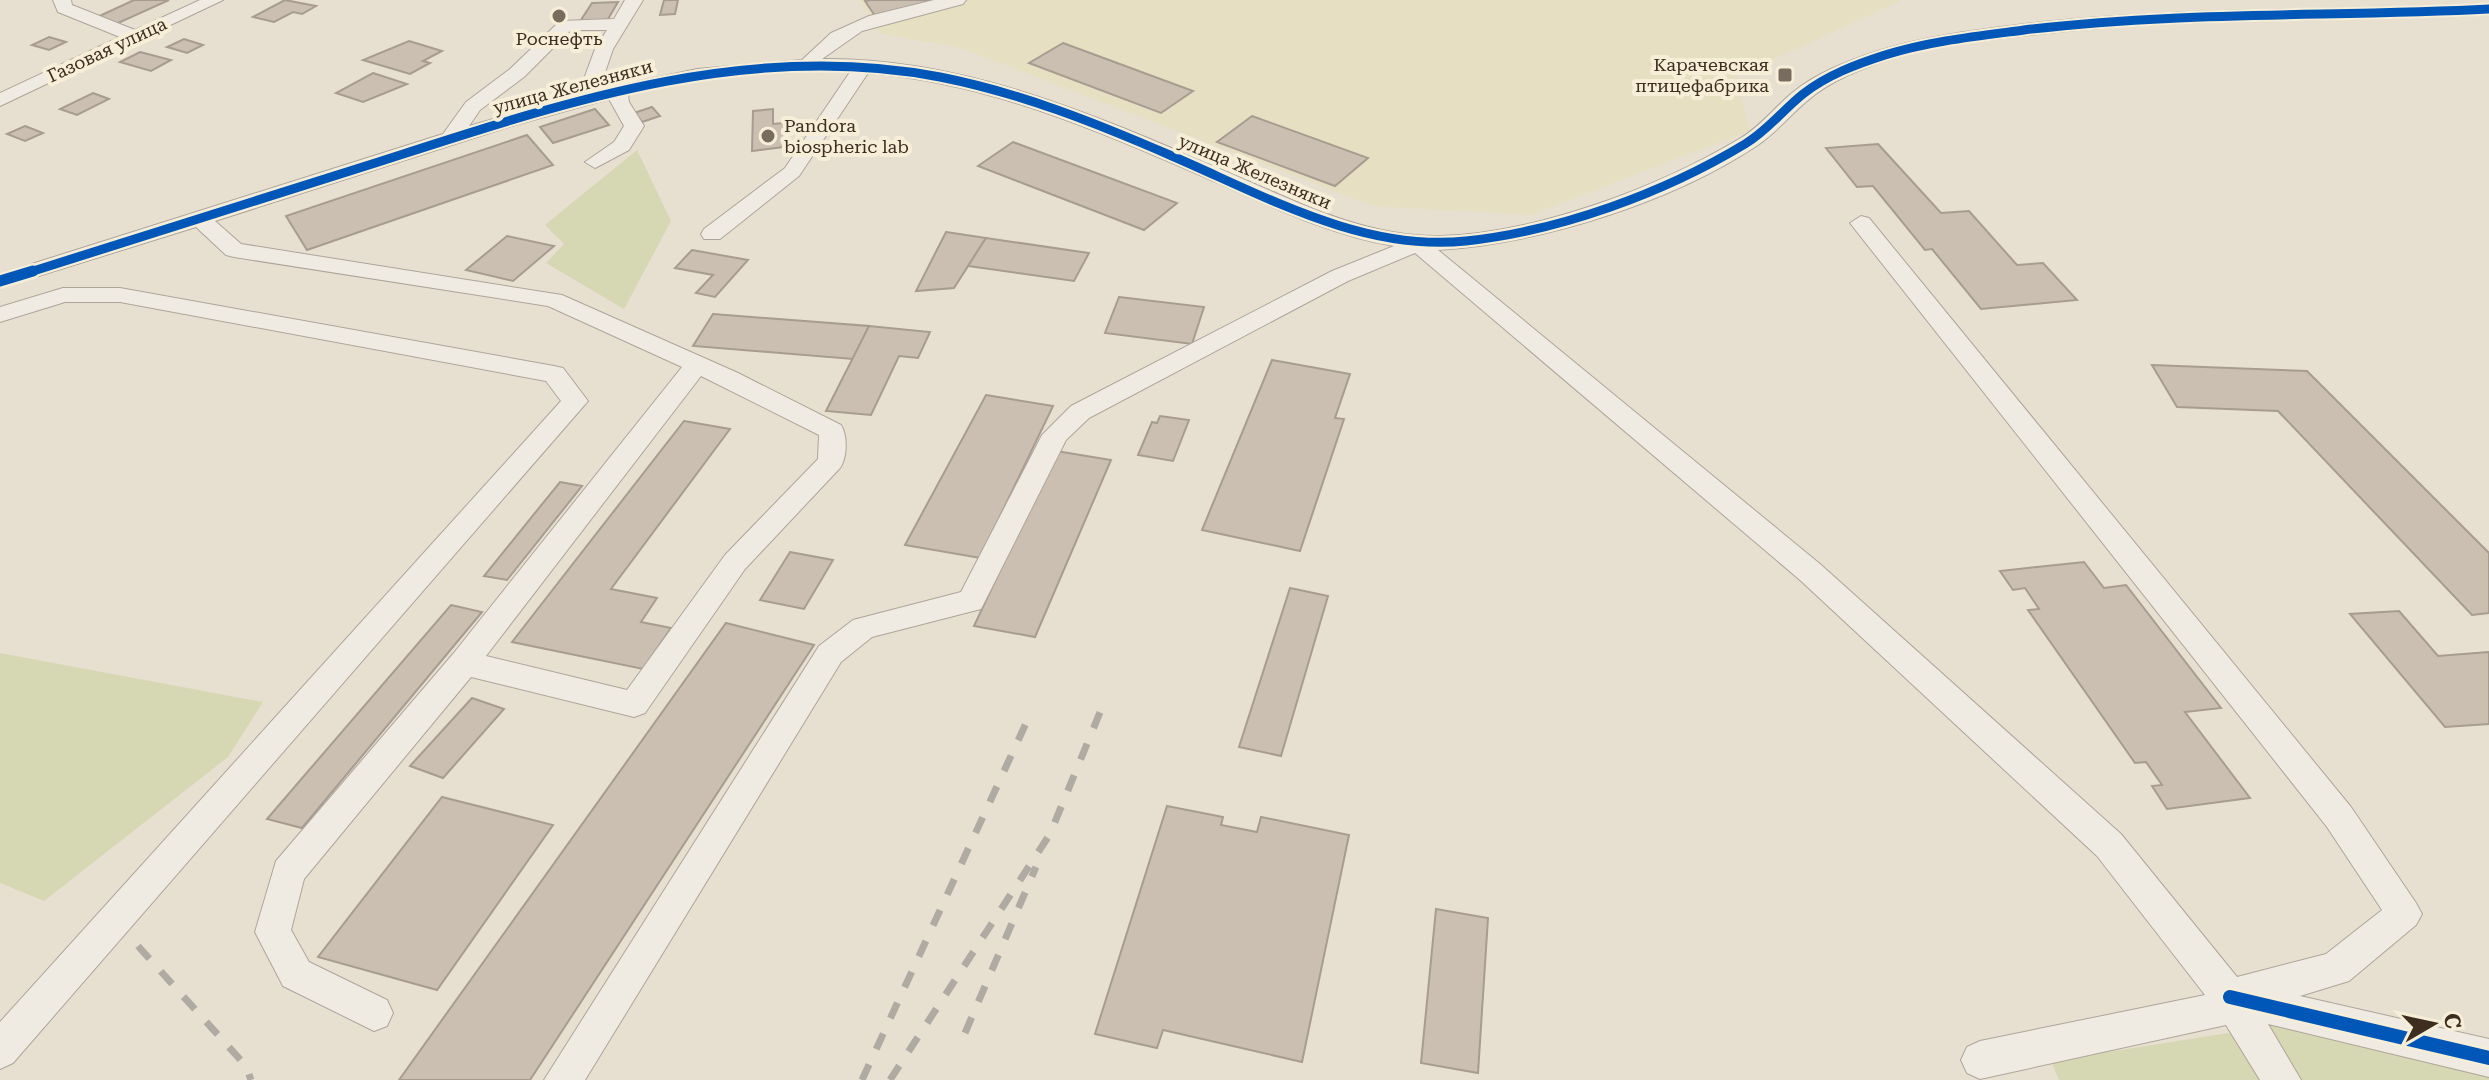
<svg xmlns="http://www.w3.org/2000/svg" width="2489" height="1080" viewBox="0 0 2489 1080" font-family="'Roboto Serif',serif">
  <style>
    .farmland { fill: #e6dfc2 }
    .green { fill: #d6d7b3 }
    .building { fill: #cbbfb2; stroke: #a89c90; stroke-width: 2 }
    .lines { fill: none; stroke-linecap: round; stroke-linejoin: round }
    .minor-casing { stroke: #ada599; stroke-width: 2 }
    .minor { fill: #efebe3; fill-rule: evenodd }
    .rail { stroke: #afaaa2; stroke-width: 7; stroke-dasharray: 17 17; stroke-linecap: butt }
    .cycleway-far2-casing { stroke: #f7eed8; stroke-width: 13 }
    .cycleway-far1-casing { stroke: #f7eed8; stroke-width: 16 }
    .cycleway-casing { stroke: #f7eed8; stroke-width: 19 }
    .cycleway-far2 { stroke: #0057b8; stroke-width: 9 }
    .cycleway-far1 { stroke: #0057b8; stroke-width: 11 }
    .cycleway { stroke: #0057b8; stroke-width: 14 }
    .poi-dot { fill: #786c5e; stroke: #f7eed8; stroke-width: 3 }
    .labels { text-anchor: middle; stroke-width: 8; stroke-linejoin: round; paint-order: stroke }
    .far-poi-label { font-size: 18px; fill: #3d2e20; stroke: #f7eed8 }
    .far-street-label { font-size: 18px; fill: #3d2e20; stroke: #f7eed8 }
  </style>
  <rect width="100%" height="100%" fill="#e7e0d1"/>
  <path class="farmland" d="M 859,0 L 1903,0 L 1737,76 L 1749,131 L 1530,215 L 1373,206 L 958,47 L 881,34 Z"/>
  <g class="green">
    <path d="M 637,150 L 671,221 L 624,309 L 546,263 L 564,244 L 545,225 Z"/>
    <path d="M 0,653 L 263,702 L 228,757 L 44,901 L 0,883 Z"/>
    <path d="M 2291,1023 L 2489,1072 L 2489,1080 L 2059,1080 L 2051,1061 Z"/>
  </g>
  <g class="building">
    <path d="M 134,0 L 169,0 L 116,24 L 95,18 Z"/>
    <path d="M 285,0 L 316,6 L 302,14 L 293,12 L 274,22 L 253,17 Z"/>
    <path d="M 664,0 L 678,0 L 675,14 L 660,15 Z"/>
    <path d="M 871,0 L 947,0 L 875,16 L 865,1 Z"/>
    <path d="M 618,2 L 604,26 L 577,26 L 592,3 Z"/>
    <path d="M 49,37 L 66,42 L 49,50 L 32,45 Z"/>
    <path d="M 184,39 L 203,45 L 187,53 L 167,47 Z"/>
    <path d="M 409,41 L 442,51 L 423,61 L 430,63 L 410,74 L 363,60 Z"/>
    <path d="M 1063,43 L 1193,91 L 1161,113 L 1029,63 Z"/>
    <path d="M 140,52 L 171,60 L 151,71 L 120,62 Z"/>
    <path d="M 373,73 L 407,84 L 363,102 L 336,93 Z"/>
    <path d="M 93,93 L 109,99 L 77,115 L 60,109 Z"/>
    <path d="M 652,107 L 660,116 L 642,122 L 634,113 Z"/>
    <path d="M 595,109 L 609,125 L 553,143 L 540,127 Z"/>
    <path d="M 773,109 L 773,124 L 783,123 L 783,147 L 752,151 L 753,111 Z"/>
    <path d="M 1252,116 L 1368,158 L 1335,186 L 1217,142 Z"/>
    <path d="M 25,126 L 43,133 L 25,141 L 7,134 Z"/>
    <path d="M 527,135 L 553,165 L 307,250 L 286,216 Z"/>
    <path d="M 1013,142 L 1177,203 L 1144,230 L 978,166 Z"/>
    <path d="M 1878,144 L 1941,213 L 1969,211 L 2017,265 L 2043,263 L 2077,300 L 1981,309 L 1932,249 L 1925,250 L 1873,186 L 1857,187 L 1826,148 Z"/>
    <path d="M 946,232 L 986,238 L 954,288 L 916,291 Z"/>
    <path d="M 507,236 L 554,246 L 513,281 L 466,270 Z"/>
    <path d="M 986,238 L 1089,253 L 1074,281 L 968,266 Z"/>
    <path d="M 692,250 L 748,260 L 715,297 L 696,293 L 713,275 L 675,268 Z"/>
    <path d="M 1119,297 L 1204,307 L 1192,344 L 1105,333 Z"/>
    <path d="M 713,314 L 869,326 L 853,359 L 693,346 Z"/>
    <path d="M 869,326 L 930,332 L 918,358 L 899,356 L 871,415 L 826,411 Z"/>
    <path d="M 1272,360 L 1350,374 L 1335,418 L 1344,419 L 1300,551 L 1202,530 Z"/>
    <path d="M 2152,365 L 2307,371 L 2489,553 L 2489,613 L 2472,615 L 2278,411 L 2177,407 Z"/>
    <path d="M 986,395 L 1053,406 L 980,558 L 905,545 Z"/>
    <path d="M 1160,416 L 1189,420 L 1173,461 L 1138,455 L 1152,422 L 1157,423 Z"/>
    <path d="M 684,421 L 730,429 L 611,589 L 657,598 L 641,622 L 671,628 L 643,669 L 512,642 Z"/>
    <path d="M 1056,451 L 1111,460 L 1035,637 L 974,626 Z"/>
    <path d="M 560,482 L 582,486 L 507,580 L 484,576 Z"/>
    <path d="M 790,552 L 833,560 L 804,609 L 760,600 Z"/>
    <path d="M 2084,562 L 2104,588 L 2126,585 L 2221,708 L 2185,712 L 2250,798 L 2167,809 L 2152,786 L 2162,785 L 2146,762 L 2135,763 L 2028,610 L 2039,609 L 2025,588 L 2013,590 L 2000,571 Z"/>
    <path d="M 1290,588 L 1328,596 L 1281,756 L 1239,747 Z"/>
    <path d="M 451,605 L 482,612 L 302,828 L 267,819 Z"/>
    <path d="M 2399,611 L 2438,656 L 2489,652 L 2489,724 L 2445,727 L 2350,614 Z"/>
    <path d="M 726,623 L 814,645 L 530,1080 L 399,1080 Z"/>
    <path d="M 472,698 L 504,709 L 443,778 L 410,766 Z"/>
    <path d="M 442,797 L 553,825 L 437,990 L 318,957 Z"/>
    <path d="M 1167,806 L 1223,817 L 1221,825 L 1257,832 L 1261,817 L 1349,835 L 1302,1062 L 1163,1030 L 1157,1048 L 1095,1034 Z"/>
    <path d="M 1436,909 L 1488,918 L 1478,1073 L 1421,1063 Z"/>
  </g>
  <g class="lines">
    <defs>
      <g id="minor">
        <path d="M 53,0 L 71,0 L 72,5 L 135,30 L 200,0 L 223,0 L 0,106 L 0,93 L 120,37 L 58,12 Z"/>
        <path d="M 625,0 L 643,0 L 613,49 L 599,90 L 697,69 L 802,60 L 831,33 L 869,16 L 934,0 L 966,0 L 963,4 L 862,31 L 822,59 C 964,57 1097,116 1225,171 C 1293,200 1365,238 1441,236 C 1537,233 1657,188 1739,139 C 1760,127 1774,108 1792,93 C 1816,73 1848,61 1878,51 C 1925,36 1976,30 2025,24 C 2179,6 2334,12 2489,4 L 2489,14 C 2336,22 2182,16 2030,35 C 1985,40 1937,44 1893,58 C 1863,68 1831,80 1807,101 C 1790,115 1776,133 1758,145 C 1671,203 1542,243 1438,250 L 1820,564 L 2121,834 L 2237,977 L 2326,954 L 2382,910 L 2327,827 L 1850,223 L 1861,216 L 1869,218 L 2351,807 L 2416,903 L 2422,914 L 2416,925 L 2349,981 L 2300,996 L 2489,1039 L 2489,1077 L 2268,1024 L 2301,1080 L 2260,1080 L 2226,1025 L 1980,1079 L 1967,1073 L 1961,1060 L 1967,1047 L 1980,1041 L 2205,995 L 2097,856 L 1800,580 L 1415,253 L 1348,281 L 1089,418 L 1066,440 L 981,609 L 872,637 L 841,662 L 585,1080 L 544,1080 L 819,646 L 853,620 L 961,592 L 1042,435 L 1071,406 L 1332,271 L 1394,246 C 1332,236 1273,207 1216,182 C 1103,133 992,83 868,73 L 799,176 L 720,239 L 704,239 L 701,234 L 704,229 L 785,168 L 850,72 C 776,66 700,77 628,94 L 629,102 L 644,126 L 629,150 L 595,168 L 585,162 L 614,142 L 624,126 L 609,99 L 508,127 L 215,221 L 241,244 L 562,295 L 738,373 L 841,425 C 848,436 847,458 840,468 L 745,569 L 645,713 L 634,717 L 471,677 L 304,879 L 291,930 L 309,962 L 387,1000 L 393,1013 L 387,1026 L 374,1031 L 283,986 L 255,932 L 276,861 L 453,654 L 682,367 L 548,306 L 234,257 L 226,255 L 196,227 L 0,288 L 0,274 L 443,134 L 466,102 L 510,69 L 560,21 L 614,19 ZM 571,30 L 607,30 L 595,49 L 578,95 L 469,126 L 480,110 L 524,77 ZM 701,376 L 819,435 L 818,459 L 725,555 L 627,690 L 486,656 Z"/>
        <path d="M 63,288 L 120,288 L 554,366 L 563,368 L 588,401 L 13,1063 L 0,1069 L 0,1022 L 561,401 L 546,381 L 120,302 L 65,302 L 0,322 L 0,307 Z"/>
      </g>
    </defs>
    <use href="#minor" class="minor-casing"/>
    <use href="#minor" class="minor"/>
    <g class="rail">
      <path d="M 138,946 L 246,1066 L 251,1080"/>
      <path d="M 965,1033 L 1036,867"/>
      <path d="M 862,1080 L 1027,721"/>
      <path d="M 890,1080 L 1050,834 L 1103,705"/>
    </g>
    <defs>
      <path id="cycleway-far2" d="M 27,273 C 142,237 257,200 372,164 C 556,105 744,39 940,77 C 1021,93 1096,123 1172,156 C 1263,195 1362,252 1466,241 C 1560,231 1664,193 1745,144 C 1767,131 1783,110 1803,94 C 1827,75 1857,64 1885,55 C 1930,41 1978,36 2024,30 C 2179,11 2334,17 2489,9"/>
      <path id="cycleway-far1" d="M 0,281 L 33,271"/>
      <path id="cycleway" d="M 2230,997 L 2489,1058"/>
    </defs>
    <use href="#cycleway-far2" class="cycleway-far2-casing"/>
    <use href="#cycleway-far1" class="cycleway-far1-casing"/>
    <use href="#cycleway" class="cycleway-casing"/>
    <use href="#cycleway-far2" class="cycleway-far2"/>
    <use href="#cycleway-far1" class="cycleway-far1"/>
    <use href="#cycleway" class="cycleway"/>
  </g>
  <g class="poi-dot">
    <circle cx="559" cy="16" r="8"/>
    <rect x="1777" y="67" width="16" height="16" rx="4"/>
    <circle cx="768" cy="136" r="8"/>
  </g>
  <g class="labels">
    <g class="far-poi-label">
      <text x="559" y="45">Роснефть</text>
      <text x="1769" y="71" text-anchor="end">Карачевская<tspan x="1769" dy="21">птицефабрика</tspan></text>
      <text x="784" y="132" text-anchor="start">Pandora<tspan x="784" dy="21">biospheric lab</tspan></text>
    </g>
    <g class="far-street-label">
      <text transform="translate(107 50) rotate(-25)" y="6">Газовая улица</text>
      <text transform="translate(573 87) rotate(-15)" y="6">улица Железняки</text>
      <text transform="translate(1255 172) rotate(23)" y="6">улица Железняки</text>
    </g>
  </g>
  <g transform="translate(2433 1024) rotate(81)" stroke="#f7eed8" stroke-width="6" paint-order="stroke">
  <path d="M0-6L14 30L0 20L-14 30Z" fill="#3d2e20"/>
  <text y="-12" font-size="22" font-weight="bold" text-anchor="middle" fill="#3d2e20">С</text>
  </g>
</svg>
